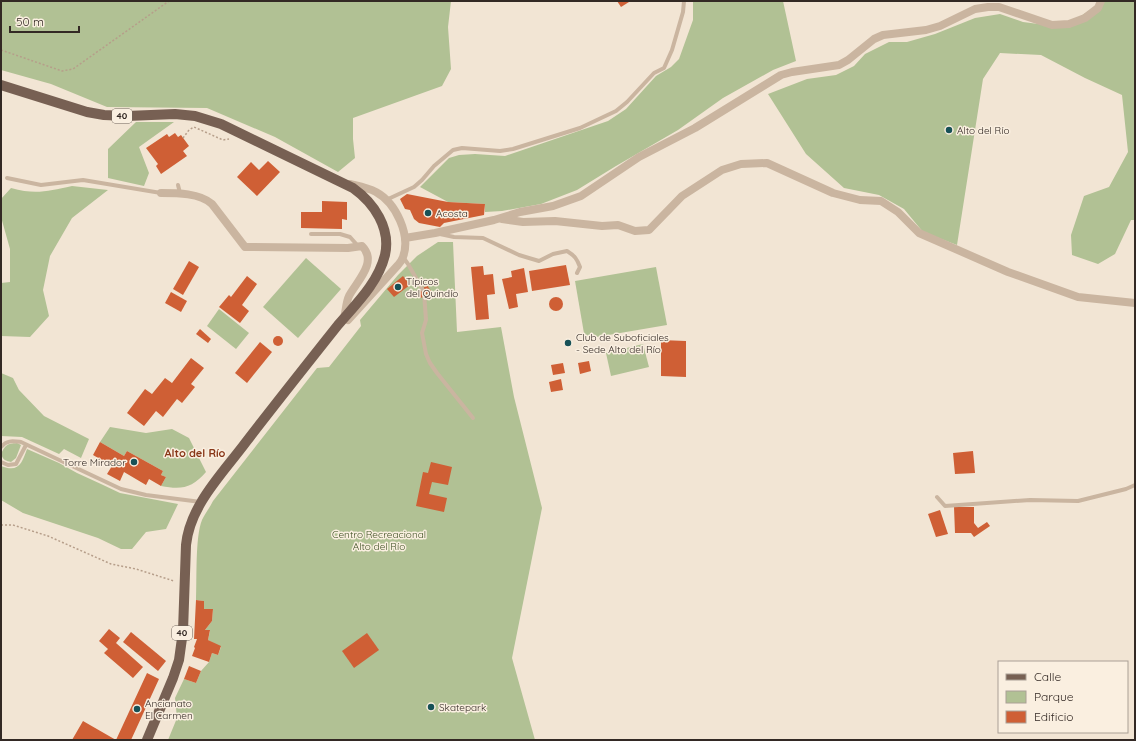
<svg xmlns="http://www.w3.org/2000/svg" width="1136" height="741" viewBox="0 0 1136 741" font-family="Quicksand,sans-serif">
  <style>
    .green { fill: #b1c194 }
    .building { fill: #cf5f35 }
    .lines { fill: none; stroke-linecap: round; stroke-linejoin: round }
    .path { stroke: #b69e8a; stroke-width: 1.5; stroke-dasharray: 2 2; stroke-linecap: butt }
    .service { stroke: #cab5a0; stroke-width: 4 }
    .minor { stroke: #cab5a0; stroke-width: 8 }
    .primary { stroke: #776053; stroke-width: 10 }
    .poi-dot { fill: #175157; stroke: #faefe0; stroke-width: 1.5 }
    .labels { text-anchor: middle; stroke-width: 3; stroke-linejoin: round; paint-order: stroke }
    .shield { fill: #faefe0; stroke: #6f645c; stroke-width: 1 }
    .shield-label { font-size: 9px; font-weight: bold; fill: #332924 }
    .poi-label { font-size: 10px; fill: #332924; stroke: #faefe0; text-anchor: start }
    .park-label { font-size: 10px; fill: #415326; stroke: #faefe0 }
    .neighbourhood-label { font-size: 11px; font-weight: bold; fill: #883617; stroke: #faefe0 }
  </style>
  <rect width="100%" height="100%" fill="#f2e5d4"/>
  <g class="green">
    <path d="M 1,1 L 451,1 L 448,27 L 451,69 L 442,86 L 353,118 L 353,139 L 355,158 L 338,172 L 275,137 L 207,108 L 107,107 L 51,84 L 1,70 Z"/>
    <path d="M 693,1 L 783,1 L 796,61 L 773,70 L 723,98 L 678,130 L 616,166 L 577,190 L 541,204 L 502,211 L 485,212 L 485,204 L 448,202 L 420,187 L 449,158 L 459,155 L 475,154 L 505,156 L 608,121 L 626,109 L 656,76 L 671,67 L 679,59 L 693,20 Z"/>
    <path d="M 1105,1 L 1135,1 L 1135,220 L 1131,220 L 1115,254 L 1098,264 L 1072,255 L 1071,235 L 1084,196 L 1109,187 L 1128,152 L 1122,95 L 1085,78 L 1041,55 L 1000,53 L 983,79 L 957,245 L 923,232 L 904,209 L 879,195 L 844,188 L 806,154 L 768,94 L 807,79 L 836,75 L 854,66 L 865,54 L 889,42 L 907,42 L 935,34 L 975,18 L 1000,14 L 1023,22 L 1054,26 L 1079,17 Z"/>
    <path d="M 136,122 L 174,122 L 139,147 L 149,173 L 144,186 L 108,178 L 108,149 Z"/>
    <path d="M 72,186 L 108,190 L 72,218 L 50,256 L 43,290 L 49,316 L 30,337 L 1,336 L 1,283 L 10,282 L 10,249 L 1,217 L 1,199 L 11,188 C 36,195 48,191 72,186 Z"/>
    <path d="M 438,242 L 453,242 L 457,332 L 501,327 L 514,397 L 542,508 L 512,658 L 535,740 L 168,740 L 177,718 L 175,698 L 184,679 L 196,683 L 201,671 L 209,662 L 212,653 L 218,655 L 221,647 L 208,640 L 210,631 L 205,630 L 212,621 L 213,609 L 204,609 L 204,601 L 196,600 C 197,580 195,537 202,520 C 205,514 210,507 213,501 L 317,368 L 329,367 L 361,326 L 360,320 L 398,275 L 417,256 Z"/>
    <path d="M 306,258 L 341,289 L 298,338 L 263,307 Z"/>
    <path d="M 656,267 L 667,325 L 585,339 L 575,281 Z"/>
    <path d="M 219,309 L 249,333 L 236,349 L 207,326 Z"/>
    <path d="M 643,344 L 649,367 L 611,376 L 606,353 Z"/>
    <path d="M 1,373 L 13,378 L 19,390 L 44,416 L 89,439 L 81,458 L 64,449 L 59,454 L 22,437 L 1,436 Z"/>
    <path d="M 110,427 L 146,433 L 172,429 L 189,438 L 206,472 C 192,488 182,490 161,486 L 166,477 L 161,475 L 163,471 L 127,451 L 124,456 L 100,442 Z"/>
    <path d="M 17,443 L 21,445 L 16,458 L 11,462 C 6,461 3,460 1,454 C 6,444 7,444 17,443 Z"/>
    <path d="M 27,449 L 59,463 L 77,473 L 101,484 L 120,493 L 178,504 L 166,529 L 146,532 L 132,549 L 121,549 L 98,538 L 23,513 L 1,500 L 1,466 C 19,473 22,463 27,449 Z"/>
  </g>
  <g class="building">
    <path d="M 617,1 L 628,1 L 629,2 L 621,7 Z"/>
    <path d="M 175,133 L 178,137 L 181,135 L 189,146 L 183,151 L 187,156 L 161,174 L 156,166 L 158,164 L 146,148 L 167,134 L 169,137 Z"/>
    <path d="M 268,161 L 280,172 L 257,196 L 237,177 L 251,162 L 259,170 Z"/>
    <path d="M 407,194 L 448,202 L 485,204 L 484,215 L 444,223 L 440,227 L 419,223 L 414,219 L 410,210 L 405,209 L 400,199 Z"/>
    <path d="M 322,201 L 347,202 L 347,220 L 342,219 L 342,229 L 301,228 L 301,212 L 322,212 Z"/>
    <path d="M 189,261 L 199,267 L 183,295 L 173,289 Z"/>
    <path d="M 566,265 L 570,285 L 532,291 L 529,271 Z"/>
    <path d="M 483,266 L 484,275 L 493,274 L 495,294 L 487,295 L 489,319 L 476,320 L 471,267 Z"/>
    <path d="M 524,268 L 528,292 L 516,294 L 518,307 L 509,309 L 502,279 L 512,277 L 511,271 Z"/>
    <path d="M 247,276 L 257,284 L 242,305 L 249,311 L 240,323 L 219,307 L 229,295 L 231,297 Z"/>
    <path d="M 403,276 L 410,285 L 394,297 L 387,289 Z"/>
    <path d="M 427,285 L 431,291 L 421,298 L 417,293 Z"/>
    <path d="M 171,292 L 187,301 L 181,312 L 165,303 Z"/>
    <circle cx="556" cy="304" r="7"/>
    <path d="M 200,329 L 211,339 L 208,343 L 196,334 Z"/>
    <circle cx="278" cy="341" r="5"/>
    <path d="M 661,340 L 686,341 L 686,377 L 661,376 Z"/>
    <path d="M 260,342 L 272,352 L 247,383 L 235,373 Z"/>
    <path d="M 191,358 L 204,368 L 191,384 L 195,387 L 182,403 L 177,399 L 163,417 L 156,411 L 144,426 L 127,413 L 145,389 L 152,394 L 165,378 L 172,383 Z"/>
    <path d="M 589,361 L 591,371 L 580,374 L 578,363 Z"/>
    <path d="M 563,363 L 565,373 L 553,375 L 551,365 Z"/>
    <path d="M 561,379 L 563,390 L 551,392 L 549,382 Z"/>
    <path d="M 100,442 L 124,456 L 127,451 L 163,471 L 161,475 L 166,477 L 161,486 L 149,479 L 146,485 L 124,472 L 120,481 L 107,474 L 112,466 L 93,455 Z"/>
    <path d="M 973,451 L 975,473 L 955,474 L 953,453 Z"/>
    <path d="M 431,462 L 452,467 L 448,485 L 432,482 L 429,494 L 447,498 L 444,512 L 416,506 L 423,472 L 428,473 Z"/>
    <path d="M 954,507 L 974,507 L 974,523 L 978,528 L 987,522 L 990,526 L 974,537 L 971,533 L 955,533 Z"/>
    <path d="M 940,510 L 948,534 L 936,537 L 928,514 Z"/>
    <path d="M 196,600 L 204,601 L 204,609 L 213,609 L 212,621 L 205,630 L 210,630 L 208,640 L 221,646 L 218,655 L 212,653 L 209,662 L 192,656 L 195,648 L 194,647 L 197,639 L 194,639 Z"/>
    <path d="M 109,629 L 120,638 L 116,643 L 143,667 L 133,678 L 104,653 L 108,649 L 99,641 Z"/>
    <path d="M 131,632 L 166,661 L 158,671 L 123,642 Z"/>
    <path d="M 367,633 L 379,650 L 354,668 L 342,651 Z"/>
    <path d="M 189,666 L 201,671 L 196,683 L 184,679 Z"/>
    <path d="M 147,673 L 159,679 L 131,740 L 72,740 L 83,721 L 116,740 Z"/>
  </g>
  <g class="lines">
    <g class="path">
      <path d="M 1,50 L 62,71 L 73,69 L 169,1"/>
      <path d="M 183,138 L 189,130 L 194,127 L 223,140 L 229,139"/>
      <path d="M 1,525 L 13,525 L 48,536 L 111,564 L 136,569 L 174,581"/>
    </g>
    <g class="service">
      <path d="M 7,178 L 41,185 L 83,180 L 161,193"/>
      <path d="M 178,185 L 180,193"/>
      <path d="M 386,200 L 414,187 L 422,180 L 434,166 L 453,150 L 462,148 L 500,151 L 513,149 L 580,128 L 616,111 L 627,102 L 654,73 L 664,68 L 672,50 L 683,12 L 684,1"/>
      <path d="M 311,234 L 340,234 L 350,237 L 358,246"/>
      <path d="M 440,234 L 454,237 L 483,238 L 519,255 L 539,261 L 553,254 L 567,251 C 575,256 577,259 580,267 L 577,273"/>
      <path d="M 403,257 L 408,264 L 424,292 L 426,320 L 422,333 L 426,354 L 430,363 L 437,373 L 473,418"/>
      <path d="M 1,447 C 7,440 12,441 21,442 L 121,489 L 146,495 L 201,502"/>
      <path d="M 1,462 L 8,465 L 16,464 L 26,445"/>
      <path d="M 937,497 L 945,506 L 1030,500 L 1078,501 L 1126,489 L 1135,485"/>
    </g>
    <g class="minor">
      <path d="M 161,193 C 177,193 200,193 212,204 L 245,247 L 348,248 L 362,246 C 378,262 357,281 349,296 C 346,302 346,311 344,318"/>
      <path d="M 502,219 L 523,222 L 555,221 L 602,226 L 618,225 L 635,231 L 649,230 L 682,196 L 722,170 L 741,164 L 767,163 L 833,193 L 860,200 L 881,201 L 898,212 L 919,233 L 1008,272 L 1078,297 L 1135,303"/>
      <path d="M 405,238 L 435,233 L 494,220 L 520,212 L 553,206 L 581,196 L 639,157 L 695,128 L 781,75 L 792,72 L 839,65 L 848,60 L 874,39 L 883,35 L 926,30 L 940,26 L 975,9 L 988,7 L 999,7 L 1052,25 L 1069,24 L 1085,18 L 1098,8 L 1101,1"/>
      <path d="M 348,320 L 398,265 C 400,263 402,260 403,257 C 411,235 396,203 376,192 C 368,188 358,186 350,184"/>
    </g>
    <path class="primary" d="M 1,85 L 87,112 L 104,115 L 127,116 L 175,114 L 195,116 L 221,124 L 353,188 C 374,203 391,228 385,255 C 378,283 356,304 338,325 C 307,364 276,403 246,442 C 223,473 190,505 186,545 L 183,631 L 179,660 L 173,678 L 147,740"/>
  </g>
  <g class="poi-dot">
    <circle cx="949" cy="130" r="4"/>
    <circle cx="428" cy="213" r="4"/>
    <circle cx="398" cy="287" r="4"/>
    <circle cx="568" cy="343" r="4"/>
    <circle cx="134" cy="462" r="4"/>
    <circle cx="431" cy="707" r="4"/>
    <circle cx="137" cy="709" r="4"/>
  </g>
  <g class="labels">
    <g class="shield">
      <rect x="112" y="109" width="20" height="14" rx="3"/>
      <rect x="172" y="626" width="20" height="14" rx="3"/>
    </g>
    <g class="shield-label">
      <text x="122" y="119">40</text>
      <text x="182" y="636">40</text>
    </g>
    <g class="poi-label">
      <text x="957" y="134">Alto del Río</text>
      <text x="436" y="217">Acosta</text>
      <text x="406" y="285">Típicos<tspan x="406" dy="12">del Quindío</tspan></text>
      <text x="576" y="341">Club de Suboficiales<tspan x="576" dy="12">- Sede Alto del Río</tspan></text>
      <text x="126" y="466" text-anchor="end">Torre Mirador</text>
      <text x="145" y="707">Ancianato<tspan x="145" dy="12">El Carmen</tspan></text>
      <text x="439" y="711">Skatepark</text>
    </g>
    <g class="park-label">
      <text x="379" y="538">Centro Recreacional<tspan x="379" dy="12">Alto del Río</tspan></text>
    </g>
    <g class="neighbourhood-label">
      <text x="195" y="457">Alto del Río</text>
    </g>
  </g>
  <rect width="1136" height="741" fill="none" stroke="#332924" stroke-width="4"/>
  <rect x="998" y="661" width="130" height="72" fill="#faefe0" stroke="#aaa095"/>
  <rect x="1006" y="674" width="20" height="6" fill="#776053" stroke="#aaa095"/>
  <text x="1034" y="681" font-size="12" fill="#332924">Calle</text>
  <rect x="1006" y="691" width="20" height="12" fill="#b1c194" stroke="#aaa095"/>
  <text x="1034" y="701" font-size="12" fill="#332924">Parque</text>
  <rect x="1006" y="711" width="20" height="12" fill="#cf5f35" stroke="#aaa095"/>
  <text x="1034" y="721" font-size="12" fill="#332924">Edificio</text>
  <path d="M10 26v6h69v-6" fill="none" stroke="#332924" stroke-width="2"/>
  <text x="16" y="26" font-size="12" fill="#332924" stroke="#faefe0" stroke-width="3" paint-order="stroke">50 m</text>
</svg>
